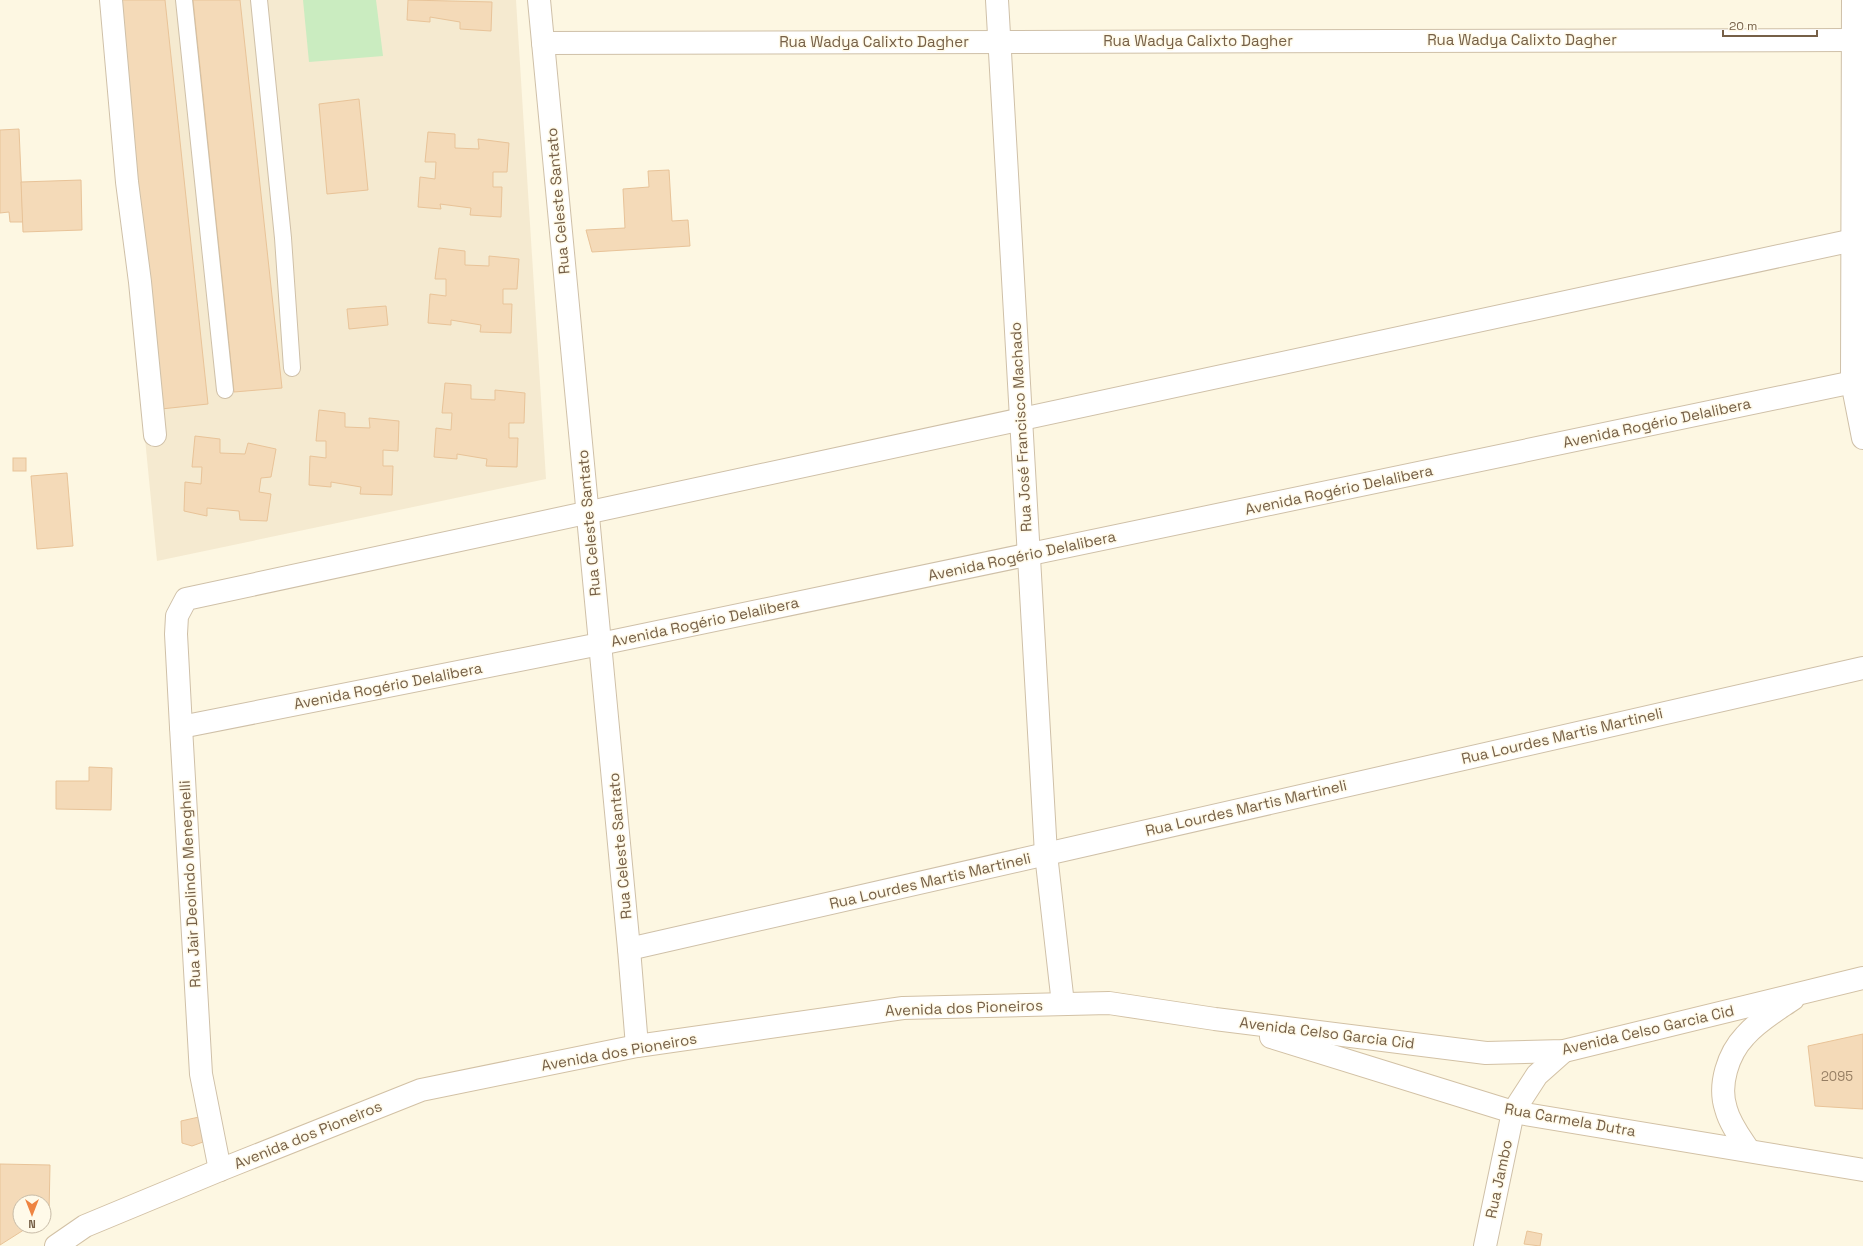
<svg xmlns="http://www.w3.org/2000/svg" width="1863" height="1246" viewBox="0 0 1863 1246" font-family="'Space Grotesk',sans-serif">
  <style>
    .residential { fill: #f5ead0 }
    .green { fill: #caecc0 }
    .building { fill: #f4dab8; stroke: #e8c398 }
    .lines { fill: none; stroke-linecap: round; stroke-linejoin: round }
    .service-casing { stroke: #cfc0a8; stroke-width: 18 }
    .minor-casing { stroke: #cfc0a8; stroke-width: 24 }
    .secondary-casing { stroke: #d2c1a5; stroke-width: 24 }
    .service { stroke: #fff; stroke-width: 16 }
    .minor { stroke: #fff; stroke-width: 22 }
    .secondary { stroke: #fff; stroke-width: 22 }
    .labels { text-anchor: middle; stroke-width: 3; stroke-linejoin: round; paint-order: stroke }
    .number-label { font-size: 13px; fill: #967e63 }
    .street-label { font-size: 15px; fill: #766047; stroke: #fffae9 }
  </style>
  <rect width="100%" height="100%" fill="#fdf7e2"/>
  <path class="residential" d="M 102,0 L 516,0 L 546,479 L 157,561 Z"/>
  <path class="green" d="M 303,0 L 376,0 L 383,56 L 309,62 Z"/>
  <g class="building">
    <path d="M 117,0 L 165,0 L 208,404 L 161,409 Z"/>
    <path d="M 193,0 L 240,0 L 282,388 L 234,392 Z"/>
    <path d="M 408,0 L 492,2 L 491,31 L 460,29 L 460,22 L 430,17 L 430,22 L 407,20 Z"/>
    <path d="M 359,99 L 368,190 L 327,194 L 319,104 Z"/>
    <path d="M 19,129 L 23,222 L 10,222 L 9,212 L 0,213 L 0,130 Z"/>
    <path d="M 428,132 L 455,134 L 455,148 L 479,149 L 478,139 L 509,143 L 507,172 L 493,172 L 493,187 L 502,187 L 501,217 L 470,215 L 471,208 L 440,204 L 441,209 L 418,207 L 420,177 L 435,179 L 436,162 L 425,162 Z"/>
    <path d="M 669,170 L 672,221 L 688,220 L 690,246 L 592,252 L 586,230 L 625,228 L 623,189 L 649,187 L 648,171 Z"/>
    <path d="M 81,180 L 82,230 L 23,232 L 21,182 Z"/>
    <path d="M 439,248 L 465,251 L 465,265 L 489,266 L 489,256 L 519,259 L 517,289 L 503,289 L 503,304 L 512,304 L 511,333 L 480,332 L 481,325 L 451,320 L 451,325 L 428,323 L 430,294 L 446,296 L 446,279 L 435,279 Z"/>
    <path d="M 386,306 L 388,325 L 349,329 L 347,309 Z"/>
    <path d="M 445,383 L 471,385 L 471,399 L 495,400 L 495,390 L 525,393 L 524,423 L 509,423 L 509,438 L 518,438 L 517,467 L 486,466 L 487,459 L 457,454 L 457,459 L 434,457 L 436,428 L 451,430 L 452,413 L 442,413 Z"/>
    <path d="M 319,410 L 345,413 L 345,427 L 370,428 L 369,418 L 399,421 L 398,451 L 383,450 L 383,466 L 393,466 L 392,495 L 360,494 L 361,487 L 331,482 L 331,487 L 309,485 L 310,456 L 326,458 L 326,441 L 316,441 Z"/>
    <path d="M 195,436 L 220,439 L 220,453 L 245,454 L 248,443 L 276,449 L 271,477 L 261,478 L 259,492 L 271,494 L 267,521 L 240,520 L 239,511 L 207,508 L 207,516 L 184,511 L 185,482 L 201,484 L 202,467 L 192,467 Z"/>
    <rect x="13" y="458" width="13" height="13"/>
    <path d="M 67,473 L 73,546 L 37,549 L 31,476 Z"/>
    <path d="M 89,767 L 112,768 L 111,810 L 56,809 L 56,781 L 89,781 Z"/>
    <path d="M 1863,1034 L 1863,1109 L 1815,1106 L 1808,1046 Z"/>
    <path d="M 199,1117 L 203,1142 L 192,1146 L 182,1143 L 181,1121 Z"/>
    <path d="M 0,1164 L 50,1165 L 49,1214 L 44,1217 L 44,1202 L 20,1202 L 20,1226 L 30,1226 L 0,1245 Z"/>
    <path d="M 1527,1231 L 1542,1234 L 1540,1246 L 1524,1244 Z"/>
  </g>
  <g class="lines">
    <defs>
      <g id="service">
        <path d="M 184,0 L 225,390"/>
        <path d="M 259,0 L 283,238 L 292,368"/>
      </g>
      <g id="minor">
        <path d="M 111,0 L 127,182 L 140,282 L 155,435"/>
        <path d="M 539,0 L 629,949 L 637,1046"/>
        <path d="M 997,0 L 1046,854 L 1063,1004"/>
        <path d="M 1853,0 L 1852,382 L 1863,438"/>
        <path d="M 543,43 L 1852,40"/>
        <path d="M 181,727 L 600,644 L 1863,380"/>
        <path d="M 629,949 L 1863,668"/>
        <path d="M 220,1170 L 201,1074 L 181,727 L 176,634 L 177,616 L 186,599 L 1863,238"/>
        <path d="M 1485,1246 L 1513,1112"/>
      </g>
      <g id="secondary">
        <path d="M 1271,1037 L 1513,1112 L 1863,1170"/>
        <path d="M 1513,1112 L 1537,1075 L 1564,1051"/>
        <path d="M 1748,1149 C 1740,1137 1730,1124 1726,1109 C 1718,1085 1728,1054 1745,1036 C 1758,1021 1777,1010 1793,999"/>
        <path d="M 56,1246 L 85,1226 L 220,1170 L 421,1090 L 637,1046 L 903,1008 L 1109,1003 L 1215,1019 L 1486,1053 L 1564,1051 L 1863,978"/>
      </g>
    </defs>
    <use href="#service" class="service-casing"/>
    <use href="#minor" class="minor-casing"/>
    <use href="#secondary" class="secondary-casing"/>
    <use href="#service" class="service"/>
    <use href="#minor" class="minor"/>
    <use href="#secondary" class="secondary"/>
  </g>
  <g class="labels">
    <g class="number-label">
      <text x="1837" y="1081">2095</text>
    </g>
    <g class="street-label">
      <text x="1522" y="45">Rua Wadya Calixto Dagher</text>
      <text x="1198" y="46">Rua Wadya Calixto Dagher</text>
      <text x="874" y="47">Rua Wadya Calixto Dagher</text>
      <text transform="translate(558 201) rotate(-95)" y="5">Rua Celeste Santato</text>
      <text transform="translate(1657 423) rotate(-12)" y="5">Avenida Rogério Delalibera</text>
      <text transform="translate(1021 427) rotate(-93)" y="5">Rua José Francisco Machado</text>
      <text transform="translate(1339 490) rotate(-12)" y="5">Avenida Rogério Delalibera</text>
      <text transform="translate(589 523) rotate(-95)" y="5">Rua Celeste Santato</text>
      <text transform="translate(1022 556) rotate(-12)" y="5">Avenida Rogério Delalibera</text>
      <text transform="translate(705 622) rotate(-12)" y="5">Avenida Rogério Delalibera</text>
      <text transform="translate(388 686) rotate(-11)" y="5">Avenida Rogério Delalibera</text>
      <text transform="translate(1562 736) rotate(-13)" y="5">Rua Lourdes Martis Martineli</text>
      <text transform="translate(1246 808) rotate(-13)" y="5">Rua Lourdes Martis Martineli</text>
      <text transform="translate(620 846) rotate(-95)" y="5">Rua Celeste Santato</text>
      <text transform="translate(930 881) rotate(-13)" y="5">Rua Lourdes Martis Martineli</text>
      <text transform="translate(190 884) rotate(-93)" y="5">Rua Jair Deolindo Meneghelli</text>
      <text transform="translate(964 1008) rotate(-2)" y="5">Avenida dos Pioneiros</text>
      <text transform="translate(1648 1030) rotate(-13)" y="5">Avenida Celso Garcia Cid</text>
      <text transform="translate(1327 1033) rotate(7)" y="5">Avenida Celso Garcia Cid</text>
      <text transform="translate(619 1052) rotate(-10)" y="5">Avenida dos Pioneiros</text>
      <text transform="translate(1570 1120) rotate(10)" y="5">Rua Carmela Dutra</text>
      <text transform="translate(308 1135) rotate(-22)" y="5">Avenida dos Pioneiros</text>
      <text transform="translate(1499 1179) rotate(-78)" y="5">Rua Jambo</text>
    </g>
  </g>
  <g transform="translate(32 1214) rotate(180)"><circle r="19" fill="#fffae9" stroke="#c8bca8"/>
  <path d="M0-3L7 15L0 10L-7 15Z" fill="#ee8441"/>
  <text y="-6" font-size="11" font-weight="bold" text-anchor="middle" fill="#766047">N</text>
  </g>
  <path d="M1723 30v6h94v-6" fill="none" stroke="#766047" stroke-width="2"/>
  <text x="1729" y="30" font-size="12" fill="#766047" stroke="#fffae9" stroke-width="3" paint-order="stroke">20 m</text>
</svg>
